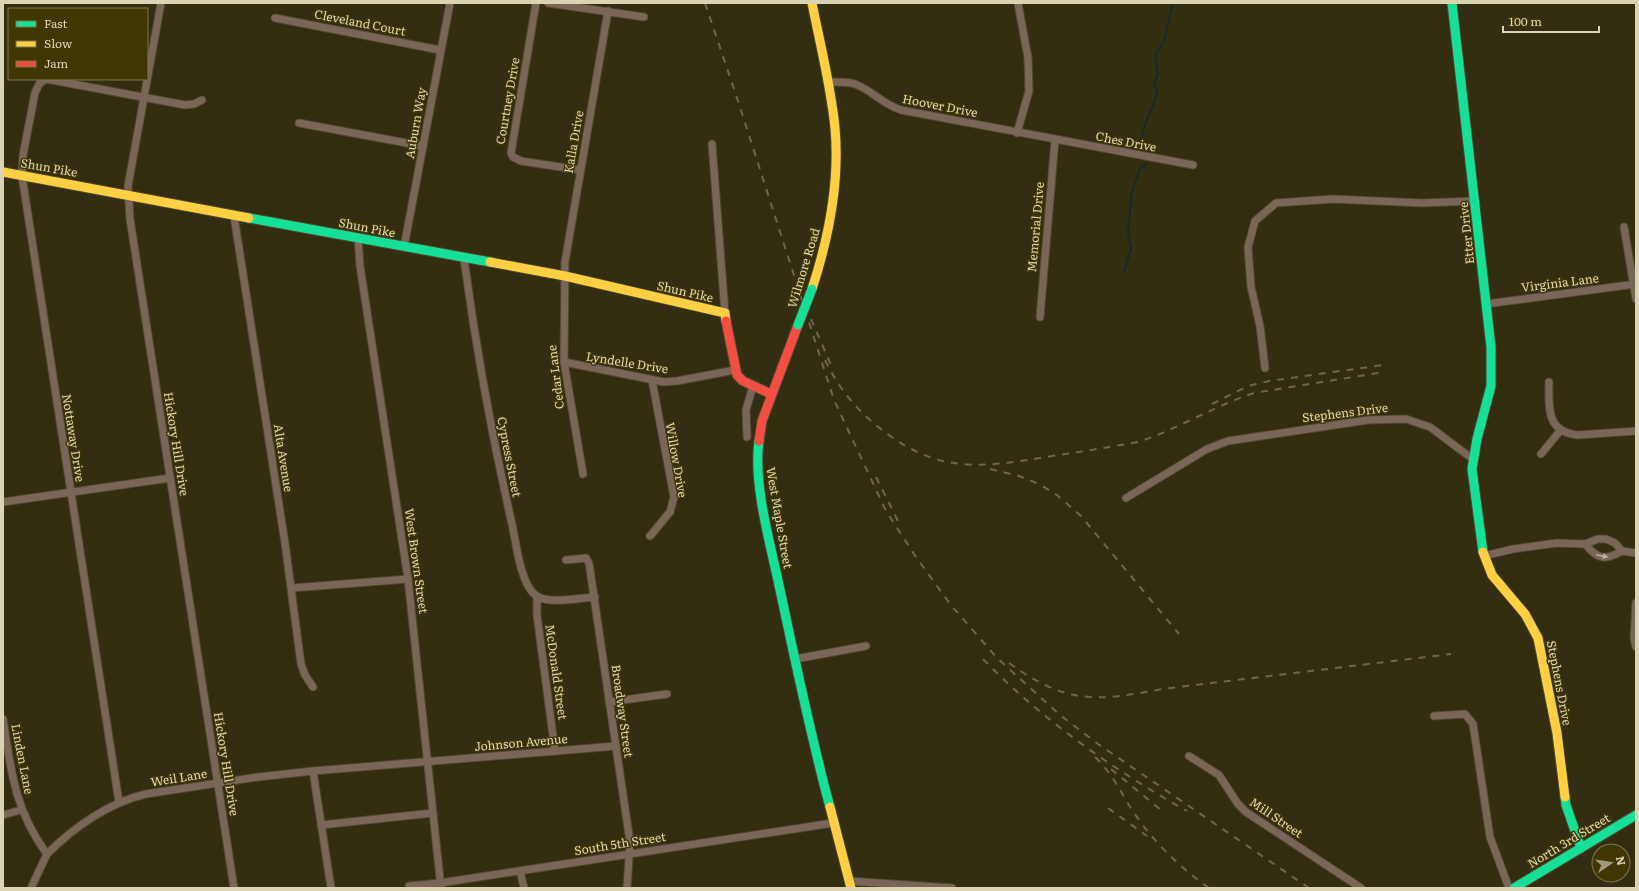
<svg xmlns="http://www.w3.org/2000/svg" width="1639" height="891" viewBox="0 0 1639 891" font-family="Literata,serif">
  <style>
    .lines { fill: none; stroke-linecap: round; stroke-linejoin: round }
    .stream { stroke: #15292d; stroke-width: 2 }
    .street-casing { stroke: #4f4931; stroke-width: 9 }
    .fast-casing { stroke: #4f4931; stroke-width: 11 }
    .slow-casing { stroke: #4f4931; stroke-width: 11 }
    .jam-casing { stroke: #4f4931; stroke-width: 11 }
    .street { stroke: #7a6658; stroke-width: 7 }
    .fast { stroke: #16e098; stroke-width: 9 }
    .slow { stroke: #ffcf43; stroke-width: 9 }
    .jam { stroke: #f24e42; stroke-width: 9 }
    .rail { stroke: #6e6351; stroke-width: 2; stroke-dasharray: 7 7; stroke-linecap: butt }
    .fast-bridge-casing { stroke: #4f4931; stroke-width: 11; stroke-linecap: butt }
    .fast-bridge { stroke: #16e098; stroke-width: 9 }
    .oneway { fill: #bdb399 }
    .labels { text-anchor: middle; stroke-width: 3; stroke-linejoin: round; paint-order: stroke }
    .street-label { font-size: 12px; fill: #dad4b5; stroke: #413703 }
  </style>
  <rect width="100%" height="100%" fill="#332d11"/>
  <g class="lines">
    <g class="stream">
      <path d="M 1145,153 C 1133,138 1155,108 1157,93 C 1157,90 1155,86 1154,83 L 1158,74 L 1155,56 L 1164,41 L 1173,3"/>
      <path d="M 1124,272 L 1131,248 L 1128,232 L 1131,197 L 1139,170 L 1147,163"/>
    </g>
    <defs>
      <g id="street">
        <path d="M 161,3 L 128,186 L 130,219 L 234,888"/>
        <path d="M 536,3 L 511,153 L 513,157 L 521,161 L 580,170"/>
        <path d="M 548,3 L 644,17"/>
        <path d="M 275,18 L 440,50"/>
        <path d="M 827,82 C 836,82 846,81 855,84 C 872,90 883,105 901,110 L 1193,165"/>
        <path d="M 299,123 L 423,146"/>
        <path d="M 1017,133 L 1029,91 L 1028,58 L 1018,3"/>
        <path d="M 712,144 L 725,313"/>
        <path d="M 234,216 L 285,543 L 301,664 L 305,675 L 313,687"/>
        <path d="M 1624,227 L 1636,299"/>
        <path d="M 358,238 L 360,266 L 408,579 L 441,888"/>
        <path d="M 404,247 L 450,3"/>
        <path d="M 464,259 C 476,348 492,437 512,524 C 516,543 520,579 533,593 C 545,606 578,598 595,597"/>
        <path d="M 1486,304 L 1636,284"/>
        <path d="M 1040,317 L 1055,140"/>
        <path d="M 564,362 L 664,382 L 677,381 L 735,370"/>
        <path d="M 1265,368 L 1260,326 L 1251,287 L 1248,247 L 1255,221 L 1276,203 L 1333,199 L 1422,203 L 1475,201"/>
        <path d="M 1549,382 C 1549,408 1546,432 1578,435 L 1636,431"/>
        <path d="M 747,437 L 746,410 L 753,386"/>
        <path d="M 1541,454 L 1560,431"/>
        <path d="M 583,474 L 564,362 L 565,262 L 608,11"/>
        <path d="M 1126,498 L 1207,449 L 1228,441 L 1368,420 L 1406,419 L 1430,427 L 1474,460"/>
        <path d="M 3,502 L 170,478"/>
        <path d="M 650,536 L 670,512 L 674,497 L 652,380"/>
        <path d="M 1585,544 C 1597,559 1605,561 1622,551"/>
        <path d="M 1622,551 L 1636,553"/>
        <path d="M 1484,556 L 1513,549 L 1557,543 L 1585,544 L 1598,539 L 1606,539 L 1615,543 L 1622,551"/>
        <path d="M 566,560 L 586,558 L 589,563 L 630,842 L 627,888"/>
        <path d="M 292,588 L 408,579"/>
        <path d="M 537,597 L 537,615 L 555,751"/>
        <path d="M 1636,603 L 1634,638 L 1636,647"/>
        <path d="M 795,659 L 866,646"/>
        <path d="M 609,702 L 667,694"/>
        <path d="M 1434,716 L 1465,714 L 1473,724 L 1490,837 L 1509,888"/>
        <path d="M 3,719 C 11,771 15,811 47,854 L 31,888"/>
        <path d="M 1189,756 L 1219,775 L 1238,804 L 1246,812 L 1361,888"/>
        <path d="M 313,771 L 331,888"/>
        <path d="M 119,802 L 22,176 L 23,155 L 35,93 L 39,84 L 46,79 L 185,105 L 194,104 L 202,100"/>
        <path d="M 3,815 L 21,810"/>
        <path d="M 321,825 L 433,813"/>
        <path d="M 47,854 C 74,827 110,802 146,794 L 258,777 L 313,771 L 616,746"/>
        <path d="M 520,871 L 524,888"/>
        <path d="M 849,881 L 952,888"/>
        <path d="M 409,886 L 440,883 L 833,823"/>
      </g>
      <g id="fast">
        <path d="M 1452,3 L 1491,347 L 1491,386 L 1477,439 L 1472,469 L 1483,552"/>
        <path d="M 249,218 L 490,262"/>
        <path d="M 759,441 C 753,484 770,542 779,585 C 795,659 810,734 830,807"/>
        <path d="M 1565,797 L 1566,805 L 1581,848"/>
        <path d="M 1514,888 L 1636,815"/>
      </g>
      <g id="slow">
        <path d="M 812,3 C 820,44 831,86 835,128 C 840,183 829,237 812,289"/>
        <path d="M 3,172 L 249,218"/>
        <path d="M 490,262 L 565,276 L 725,313 L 726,321"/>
        <path d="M 1483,552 L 1492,575 L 1525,614 L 1538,638 L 1557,733 L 1565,797"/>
        <path d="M 830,807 L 851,888"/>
      </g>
      <g id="jam">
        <path d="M 726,321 L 737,375 L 743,381 L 771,394"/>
        <path d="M 759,441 L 762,421 L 798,325"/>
      </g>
    </defs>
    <use href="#street" class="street-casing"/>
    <use href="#fast" class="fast-casing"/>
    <use href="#slow" class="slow-casing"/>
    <use href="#jam" class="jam-casing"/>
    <use href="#street" class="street"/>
    <use href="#fast" class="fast"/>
    <use href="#slow" class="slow"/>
    <use href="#jam" class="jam"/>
    <g class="rail">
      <path d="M 705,3 L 738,101 L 834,400 L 886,511 L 916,557 L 950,604 L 997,658 L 1060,715 L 1098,744 L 1309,888"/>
      <path d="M 811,319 L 831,365"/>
      <path d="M 825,360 C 838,387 854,407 877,426 C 937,475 981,468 1052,456 C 1081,452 1109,447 1138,442 C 1178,429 1214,406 1254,393 L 1384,372"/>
      <path d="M 1212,404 L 1248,386 L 1269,381 L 1383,365"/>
      <path d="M 990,469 L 1019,476 L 1039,484 L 1057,495 L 1081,516 L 1179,634"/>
      <path d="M 876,477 L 900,525"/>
      <path d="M 983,659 C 1041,719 1115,771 1187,811"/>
      <path d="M 1009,663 C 1066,704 1095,702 1162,689 L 1451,654"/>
      <path d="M 1095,757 C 1116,777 1122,797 1139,820 C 1158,846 1182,869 1209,888"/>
      <path d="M 1111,769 L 1161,810"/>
      <path d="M 1108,808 L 1147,836"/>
    </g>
    <defs>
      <path id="fast-bridge" d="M 798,325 L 812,289"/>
    </defs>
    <use href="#fast-bridge" class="fast-bridge-casing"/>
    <use href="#fast-bridge" class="fast-bridge"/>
  </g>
  <defs><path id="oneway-solid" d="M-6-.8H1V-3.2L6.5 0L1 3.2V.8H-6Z"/></defs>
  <use class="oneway" href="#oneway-solid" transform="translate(1602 556) rotate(12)"/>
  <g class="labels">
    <g class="street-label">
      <text transform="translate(360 23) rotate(11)" y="4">Cleveland Court</text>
      <text transform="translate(508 101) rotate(-80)" y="4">Courtney Drive</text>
      <text transform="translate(940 106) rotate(11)" y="4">Hoover Drive</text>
      <text transform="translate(416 123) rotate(-80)" y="4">Auburn Way</text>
      <text transform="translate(574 142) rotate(-80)" y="4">Kalla Drive</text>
      <text transform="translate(1126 142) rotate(11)" y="4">Ches Drive</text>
      <text transform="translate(49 168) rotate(10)" y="4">Shun Pike</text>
      <text transform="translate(1036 227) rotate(-85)" y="4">Memorial Drive</text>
      <text transform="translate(367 228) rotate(11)" y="4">Shun Pike</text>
      <text transform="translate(1467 233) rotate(-96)" y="4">Etter Drive</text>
      <text transform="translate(804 268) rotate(-73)" y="4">Wilmore Road</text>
      <text transform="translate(1560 283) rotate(-7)" y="4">Virginia Lane</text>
      <text transform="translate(685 292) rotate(13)" y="4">Shun Pike</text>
      <text transform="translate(627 363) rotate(9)" y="4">Lyndelle Drive</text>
      <text transform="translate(556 377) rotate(-97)" y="4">Cedar Lane</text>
      <text transform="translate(1345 413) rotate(-7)" y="4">Stephens Drive</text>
      <text transform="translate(73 438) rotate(81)" y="4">Nottaway Drive</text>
      <text transform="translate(176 444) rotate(81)" y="4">Hickory Hill Drive</text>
      <text transform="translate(509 457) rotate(79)" y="4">Cypress Street</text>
      <text transform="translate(283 458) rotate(81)" y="4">Alta Avenue</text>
      <text transform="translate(676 460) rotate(80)" y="4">Willow Drive</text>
      <text transform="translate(779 518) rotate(80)" y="4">West Maple Street</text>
      <text transform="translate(416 561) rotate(82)" y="4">West Brown Street</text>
      <text transform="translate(556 672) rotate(82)" y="4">McDonald Street</text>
      <text transform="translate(1559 683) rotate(79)" y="4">Stephens Drive</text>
      <text transform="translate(622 711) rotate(82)" y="4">Broadway Street</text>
      <text transform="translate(521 743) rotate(-5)" y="4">Johnson Avenue</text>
      <text transform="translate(22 759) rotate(79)" y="4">Linden Lane</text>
      <text transform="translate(226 764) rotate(81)" y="4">Hickory Hill Drive</text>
      <text transform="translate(179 778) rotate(-9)" y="4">Weil Lane</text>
      <text transform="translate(1276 818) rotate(34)" y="4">Mill Street</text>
      <text transform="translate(1569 841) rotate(-31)" y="4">North 3rd Street</text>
      <text transform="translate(620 844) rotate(-9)" y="4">South 5th Street</text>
    </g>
  </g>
  <rect width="1639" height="891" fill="none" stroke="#dad4b5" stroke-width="8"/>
  <rect x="8" y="8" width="140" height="72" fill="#413703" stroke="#7e764a"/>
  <rect x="16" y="21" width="20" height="6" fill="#16e098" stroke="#7e764a"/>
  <text x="44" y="28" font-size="12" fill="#dad4b5">Fast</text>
  <rect x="16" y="41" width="20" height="6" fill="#ffcf43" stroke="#7e764a"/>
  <text x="44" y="48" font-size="12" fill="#dad4b5">Slow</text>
  <rect x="16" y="61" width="20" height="6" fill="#f24e42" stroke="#7e764a"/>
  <text x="44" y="68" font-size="12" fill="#dad4b5">Jam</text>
  <g transform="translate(1611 863) rotate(77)"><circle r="19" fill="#413703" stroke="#7e764a"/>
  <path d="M0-3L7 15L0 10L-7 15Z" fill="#a09a7c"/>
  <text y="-6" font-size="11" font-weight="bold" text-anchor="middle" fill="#dad4b5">N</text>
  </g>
  <path d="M1503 26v6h96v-6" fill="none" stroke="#dad4b5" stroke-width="2"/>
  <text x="1509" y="26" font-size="12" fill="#dad4b5" stroke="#413703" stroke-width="3" paint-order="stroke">100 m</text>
</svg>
